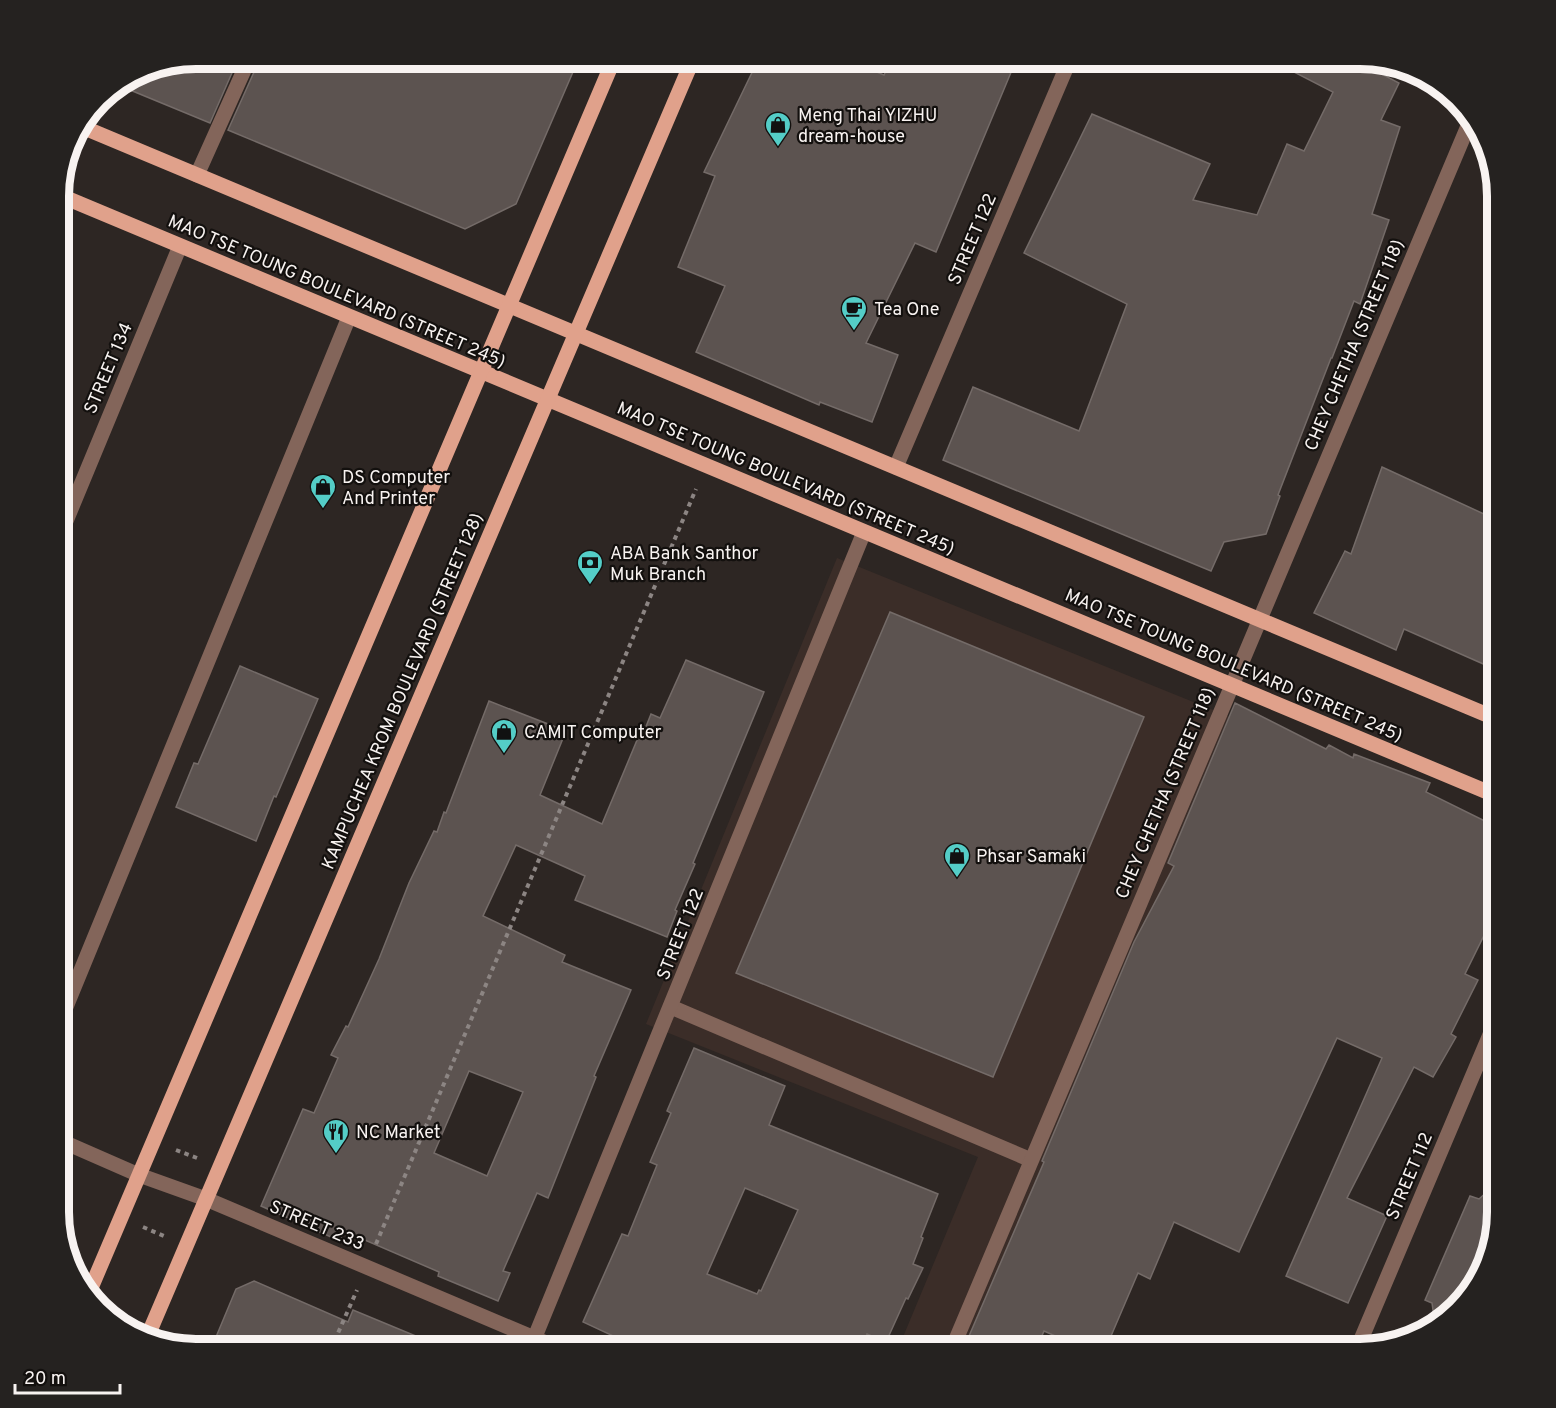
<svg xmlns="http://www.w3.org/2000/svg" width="1556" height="1408" viewBox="0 0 1556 1408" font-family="Overpass,sans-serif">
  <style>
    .built { fill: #3b2d28 }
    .building { fill: #5c5350; stroke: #746b68; stroke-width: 1.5; fill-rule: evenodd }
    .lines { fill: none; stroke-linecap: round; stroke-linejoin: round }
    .path { stroke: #8c8583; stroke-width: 4; stroke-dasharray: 4.5 4.5; stroke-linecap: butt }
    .minor { stroke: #83655a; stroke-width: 15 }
    .major { stroke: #e0a18b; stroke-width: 15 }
    .labels { text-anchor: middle; stroke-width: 4.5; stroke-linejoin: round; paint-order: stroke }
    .poi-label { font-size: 18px; fill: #f8f3f1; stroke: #13100e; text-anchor: start }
    .street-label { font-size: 18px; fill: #f8f3f1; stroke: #13100e }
    .rim { fill: none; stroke: #f8f3f1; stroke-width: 8 }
  </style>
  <rect width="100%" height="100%" fill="#2d2623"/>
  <path class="built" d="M 837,558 L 1270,733 L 1005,1349 L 898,1349 L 978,1157 L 646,1024 Z"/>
  <g class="building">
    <path d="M 196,58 L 234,58 L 235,66 L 210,123 L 118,85 L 144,69 Z"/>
    <path d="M 254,58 L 579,58 L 516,204 L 465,229 L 228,130 L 254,72 Z"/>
    <path d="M 759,58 L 843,58 L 884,75 L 892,58 L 1005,58 L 1001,66 L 1012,70 L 936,252 L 915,243 L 866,343 L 898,355 L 872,422 L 820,402 L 819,405 L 696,352 L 725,286 L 678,267 L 715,176 L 704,172 Z"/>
    <path d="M 1267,58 L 1351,58 L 1399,83 L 1381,120 L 1400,127 L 1372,214 L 1389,220 L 1360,304 L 1354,301 L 1332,358 L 1331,358 L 1278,495 L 1280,496 L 1266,534 L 1224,542 L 1211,571 L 943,460 L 973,387 L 1079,431 L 1127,304 L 1024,253 L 1092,114 L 1210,164 L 1193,200 L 1257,215 L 1287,144 L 1304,151 L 1333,92 Z"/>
    <path d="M 1382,467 L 1497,520 L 1497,670 L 1404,629 L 1396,650 L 1314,613 L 1345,551 L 1351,554 Z"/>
    <path d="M 890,612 L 1144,717 L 993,1077 L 736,973 Z"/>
    <path d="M 686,660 L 764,692 L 693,863 L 695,864 L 675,910 L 677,911 L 667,937 L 575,900 L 585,876 L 516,845 L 483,916 L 565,955 L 562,962 L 631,990 L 594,1076 L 596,1077 L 548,1198 L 537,1193 L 503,1271 L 510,1273 L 498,1301 L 438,1276 L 439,1272 L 344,1231 L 340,1241 L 261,1206 L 303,1109 L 314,1113 L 338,1058 L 331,1055 L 346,1026 L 348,1027 L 379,959 L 409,883 L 434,831 L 437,832 L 444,812 L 446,813 L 489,701 L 566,731 L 540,795 L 602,824 L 640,733 L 643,734 L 651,714 L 660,718 ZM 469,1071 L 523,1092 L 487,1176 L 434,1153 Z"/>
    <path d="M 240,666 L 318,699 L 276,797 L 274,796 L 256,841 L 176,807 L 194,763 L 198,764 Z"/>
    <path d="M 1235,703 L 1326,749 L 1329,745 L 1353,758 L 1354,754 L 1430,783 L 1426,792 L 1497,827 L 1497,909 L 1465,974 L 1478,980 L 1451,1034 L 1456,1037 L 1433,1077 L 1414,1067 L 1347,1198 L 1387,1216 L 1348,1303 L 1286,1276 L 1382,1058 L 1337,1038 L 1239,1252 L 1174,1222 L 1150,1279 L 1138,1273 L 1105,1350 L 1087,1350 L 1044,1331 L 1036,1350 L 963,1350 L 1044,1162 L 1042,1161 L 1134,942 L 1174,866 L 1168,863 Z"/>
    <path d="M 694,1048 L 785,1086 L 769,1125 L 938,1194 L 921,1237 L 923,1238 L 913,1264 L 923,1268 L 908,1299 L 906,1298 L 886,1342 L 867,1334 L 860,1350 L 641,1349 L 583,1322 L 622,1234 L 628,1236 L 657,1165 L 650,1162 L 671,1113 L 667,1111 ZM 745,1188 L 798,1210 L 761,1291 L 759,1290 L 757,1294 L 707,1274 Z"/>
    <path d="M 1497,1183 L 1497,1221 L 1487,1265 L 1457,1309 L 1435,1324 L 1432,1303 L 1425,1300 L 1470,1196 L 1479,1199 Z"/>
    <path d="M 254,1281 L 348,1322 L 353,1310 L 447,1349 L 211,1349 L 236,1289 Z"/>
  </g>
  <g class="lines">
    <g class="path">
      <path d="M 176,1150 L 197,1158"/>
      <path d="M 143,1227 L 164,1236"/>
      <path d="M 376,1244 L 696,489"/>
      <path d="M 331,1349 L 357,1290"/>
    </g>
    <g class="minor">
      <path d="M 197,175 L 245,68 L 244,59"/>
      <path d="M 896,467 L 1070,59"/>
      <path d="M 59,538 L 180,246"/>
      <path d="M 671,1007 L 1031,1160"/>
      <path d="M 59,1024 L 349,317"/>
      <path d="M 59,1140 L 139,1175 L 206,1199 L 560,1349"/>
      <path d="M 530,1349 L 864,532"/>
      <path d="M 952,1349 L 1471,119"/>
      <path d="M 1357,1349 L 1497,1018"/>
    </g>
    <g class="major">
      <path d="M 80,126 L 1497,719"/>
      <path d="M 59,195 L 1497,796"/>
      <path d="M 88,1295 L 614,59"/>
      <path d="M 146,1340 L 693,59"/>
    </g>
  </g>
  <defs>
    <symbol id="shop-pin" viewBox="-11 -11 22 30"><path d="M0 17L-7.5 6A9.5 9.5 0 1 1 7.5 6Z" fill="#54cdc7" stroke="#13100e"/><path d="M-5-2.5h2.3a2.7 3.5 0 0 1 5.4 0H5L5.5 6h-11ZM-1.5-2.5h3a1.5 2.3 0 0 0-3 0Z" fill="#111"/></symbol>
    <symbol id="cafe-pin" viewBox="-11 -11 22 30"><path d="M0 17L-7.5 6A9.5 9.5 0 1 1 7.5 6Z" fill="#54cdc7" stroke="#13100e"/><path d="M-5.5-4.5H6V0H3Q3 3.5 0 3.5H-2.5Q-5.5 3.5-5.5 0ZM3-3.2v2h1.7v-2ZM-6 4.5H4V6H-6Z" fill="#111"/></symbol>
    <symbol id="bank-pin" viewBox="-11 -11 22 30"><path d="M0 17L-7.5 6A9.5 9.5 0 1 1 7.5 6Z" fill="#54cdc7" stroke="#13100e"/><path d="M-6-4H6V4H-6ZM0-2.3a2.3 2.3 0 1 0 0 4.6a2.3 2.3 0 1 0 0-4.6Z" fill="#111"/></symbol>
    <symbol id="restaurant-pin" viewBox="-11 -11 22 30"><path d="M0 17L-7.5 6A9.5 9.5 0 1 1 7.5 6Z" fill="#54cdc7" stroke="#13100e"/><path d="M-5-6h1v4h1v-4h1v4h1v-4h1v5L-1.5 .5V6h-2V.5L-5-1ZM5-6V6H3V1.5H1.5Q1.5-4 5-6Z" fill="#111"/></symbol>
  </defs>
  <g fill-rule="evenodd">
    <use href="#shop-pin" x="763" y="110" width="30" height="40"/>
    <use href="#cafe-pin" x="839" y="294" width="30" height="40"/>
    <use href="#shop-pin" x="308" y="472" width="30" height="40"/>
    <use href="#bank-pin" x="575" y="548" width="30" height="40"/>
    <use href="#shop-pin" x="489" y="717" width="30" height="40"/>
    <use href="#shop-pin" x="942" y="841" width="30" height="40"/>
    <use href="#restaurant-pin" x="321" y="1117" width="30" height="40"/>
  </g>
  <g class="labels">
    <g class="poi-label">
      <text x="798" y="121">Meng Thai YIZHU<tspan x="798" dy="21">dream-house</tspan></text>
      <text x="874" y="315">Tea One</text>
      <text x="342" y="483">DS Computer<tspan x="342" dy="21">And Printer</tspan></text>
      <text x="610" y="559">ABA Bank Santhor<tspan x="610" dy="21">Muk Branch</tspan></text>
      <text x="524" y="738">CAMIT Computer</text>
      <text x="976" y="862">Phsar Samaki</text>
      <text x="356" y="1138">NC Market</text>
    </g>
    <g class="street-label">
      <text transform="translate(972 239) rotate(-67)" y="6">STREET 122</text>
      <text transform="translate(337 291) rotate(23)" y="6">MAO TSE TOUNG BOULEVARD (STREET 245)</text>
      <text transform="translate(1354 345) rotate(-67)" y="6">CHEY CHETHA (STREET 118)</text>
      <text transform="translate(108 368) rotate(-67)" y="6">STREET 134</text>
      <text transform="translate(786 478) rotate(23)" y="6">MAO TSE TOUNG BOULEVARD (STREET 245)</text>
      <text transform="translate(1234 665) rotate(23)" y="6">MAO TSE TOUNG BOULEVARD (STREET 245)</text>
      <text transform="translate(402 691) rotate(-67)" y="6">KAMPUCHEA KROM BOULEVARD (STREET 128)</text>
      <text transform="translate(1165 793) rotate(-67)" y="6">CHEY CHETHA (STREET 118)</text>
      <text transform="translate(680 934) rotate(-68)" y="6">STREET 122</text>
      <text transform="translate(1409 1176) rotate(-67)" y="6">STREET 112</text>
      <text transform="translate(317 1225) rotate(23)" y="6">STREET 233</text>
    </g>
  </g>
  <path d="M0 0H1556V1408H0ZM196 69H1360A127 127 0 0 1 1487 196V1212A127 127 0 0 1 1360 1339H196A127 127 0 0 1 69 1212V196A127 127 0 0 1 196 69Z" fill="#252220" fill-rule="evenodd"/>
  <path class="rim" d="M196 69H1360A127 127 0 0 1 1487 196V1212A127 127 0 0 1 1360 1339H196A127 127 0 0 1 69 1212V196A127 127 0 0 1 196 69Z"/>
  <path d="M15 1384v9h105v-9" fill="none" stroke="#f8f3f1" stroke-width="3"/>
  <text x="24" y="1384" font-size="18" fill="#f8f3f1" stroke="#13100e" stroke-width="4.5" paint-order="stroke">20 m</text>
</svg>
